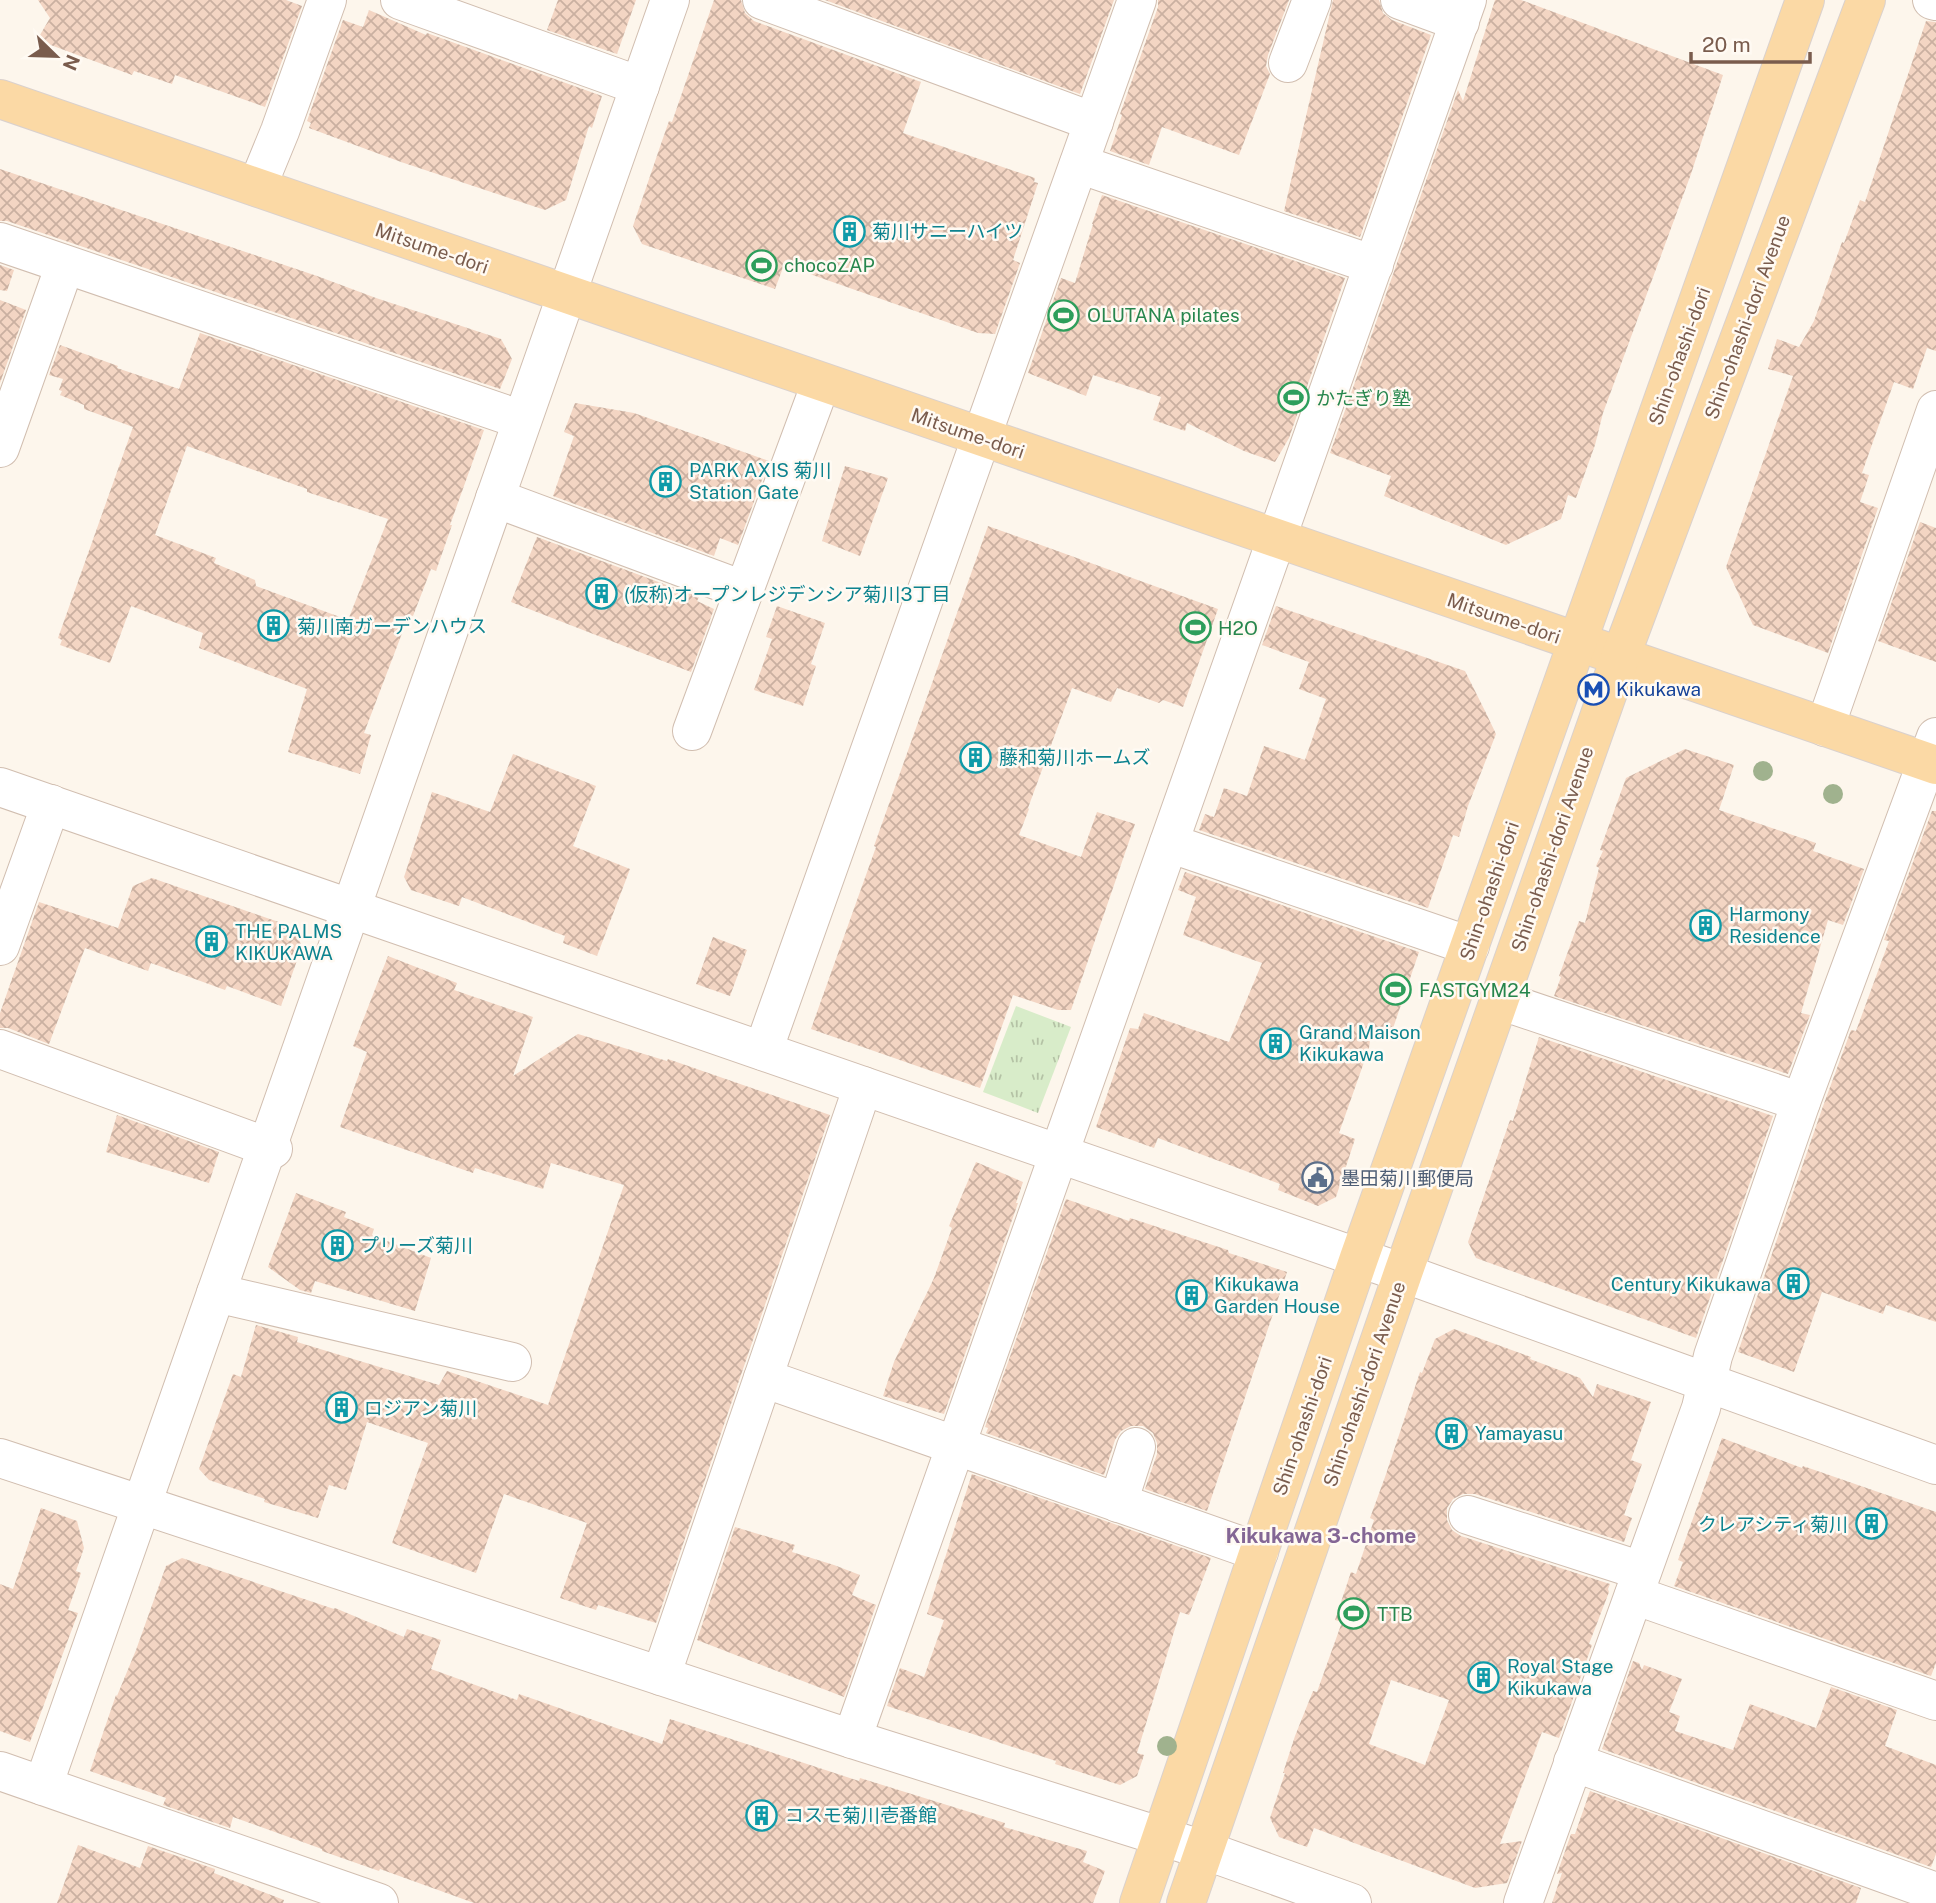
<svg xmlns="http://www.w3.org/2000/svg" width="1936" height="1903" viewBox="0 0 1936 1903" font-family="'Public Sans','Noto Sans JP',sans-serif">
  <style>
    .park { fill: url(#park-tufts) }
    .building { fill: url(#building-cross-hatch); fill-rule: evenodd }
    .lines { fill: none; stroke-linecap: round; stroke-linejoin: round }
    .minor-casing { stroke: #d1beb0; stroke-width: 40 }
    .major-casing { stroke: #dad1cd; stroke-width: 40 }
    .minor { stroke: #fff; stroke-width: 38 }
    .major { stroke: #fbd9a5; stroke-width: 38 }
    .tree { fill: #a0b28e }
    .labels { text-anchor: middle; stroke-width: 5; stroke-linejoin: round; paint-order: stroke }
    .culture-label { font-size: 19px; fill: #0d838f; stroke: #fffaf3; text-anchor: start }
    .street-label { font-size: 19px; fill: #7a5c4d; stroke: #fffaf3 }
    .leisure-label { font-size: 19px; fill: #27864d; stroke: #fffaf3; text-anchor: start }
    .transit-label { font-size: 19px; fill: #164399; stroke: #fffaf3; text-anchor: start }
    .service-label { font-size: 19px; fill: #4e5e75; stroke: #fffaf3; text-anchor: start }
    .neighbourhood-label { font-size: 21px; font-weight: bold; fill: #846695; stroke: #fffaf3 }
  </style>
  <defs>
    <pattern id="park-tufts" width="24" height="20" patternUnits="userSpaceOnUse" patternTransform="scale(1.75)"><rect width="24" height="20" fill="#d8ecc9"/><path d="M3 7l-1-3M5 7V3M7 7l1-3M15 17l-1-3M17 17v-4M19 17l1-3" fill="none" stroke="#b4c2a5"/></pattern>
    <pattern id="building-cross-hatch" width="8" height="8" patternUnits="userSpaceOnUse" patternTransform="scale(1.75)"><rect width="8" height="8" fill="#f3d5c3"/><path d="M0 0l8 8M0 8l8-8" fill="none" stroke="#cab0a1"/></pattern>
  </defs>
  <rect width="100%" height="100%" fill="#fdf6ec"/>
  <path class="park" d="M 1016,1006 L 1071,1027 L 1038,1113 L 983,1092 Z"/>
  <g class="building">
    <path d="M 38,0 L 286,0 L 302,6 L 265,107 L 175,75 L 172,84 L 134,71 L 132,75 L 37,40 L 50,18 Z"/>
    <path d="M 558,0 L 636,0 L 617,54 L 547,30 Z"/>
    <path d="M 714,0 L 741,0 L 745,13 L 754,21 L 921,82 L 903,133 L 1035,178 L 1034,182 L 1038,183 L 1013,260 L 1020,263 L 995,334 L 978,333 L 784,265 L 775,289 L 642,244 L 633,226 L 662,141 L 669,121 L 672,122 Z"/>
    <path d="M 825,0 L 1114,0 L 1080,94 Z"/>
    <path d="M 1158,0 L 1289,0 L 1268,55 L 1266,66 L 1270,74 L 1239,155 L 1162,127 L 1149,165 L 1110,151 L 1122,115 L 1120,114 L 1158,7 Z"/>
    <path d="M 1333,0 L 1379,0 L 1383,13 L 1392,20 L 1431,35 L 1360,237 L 1284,211 Z"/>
    <path d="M 1495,0 L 1521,0 L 1723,75 L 1691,174 L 1603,413 L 1595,445 L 1576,498 L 1568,495 L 1561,519 L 1506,545 L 1384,496 L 1391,476 L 1330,453 L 1458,90 L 1463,101 Z"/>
    <path d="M 369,10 L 426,35 L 427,33 L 602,96 L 592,128 L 589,126 L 566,200 L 545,210 L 401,162 L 309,128 L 311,123 L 307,121 L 343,20 L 363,27 Z"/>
    <path d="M 1926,21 L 1936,22 L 1936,351 L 1927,348 L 1913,389 L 1894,382 L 1862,473 L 1869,475 L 1860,502 L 1878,508 L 1828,653 L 1753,625 L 1726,567 L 1793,376 L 1768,369 L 1777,339 L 1799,347 L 1814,321 L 1842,242 L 1844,243 L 1860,200 L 1865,202 Z"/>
    <path d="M 0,169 L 317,276 L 376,298 L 501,339 L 512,359 L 500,389 L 7,221 L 0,221 Z"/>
    <path d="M 1102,195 L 1345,278 L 1289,438 L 1275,462 L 1244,451 L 1187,423 L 1185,431 L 1153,420 L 1161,397 L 1093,375 L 1086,396 L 1028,373 L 1061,278 L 1075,283 L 1093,224 L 1092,224 Z"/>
    <path d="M 0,265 L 14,270 L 7,291 L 0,290 Z"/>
    <path d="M 0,300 L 26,310 L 0,383 Z"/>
    <path d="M 200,333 L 484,430 L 450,525 L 452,525 L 436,571 L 431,569 L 413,616 L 409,615 L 364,733 L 371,735 L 360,774 L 288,752 L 307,689 L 199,648 L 203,633 L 131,606 L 110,663 L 60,645 L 62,640 L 58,638 L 133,427 L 84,409 L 84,405 L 60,395 L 62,391 L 59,390 L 63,379 L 49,375 L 60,345 L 118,366 L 117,368 L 179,389 ZM 187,446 L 307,489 L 307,492 L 388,519 L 348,620 L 256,586 L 255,580 L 214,563 L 216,558 L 155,535 Z"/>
    <path d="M 575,403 L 634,413 L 769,461 L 738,545 L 720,538 L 714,556 L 553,496 L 574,436 L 564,432 Z"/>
    <path d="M 845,466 L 888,478 L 860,556 L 822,541 Z"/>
    <path d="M 1920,522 L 1936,528 L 1936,662 L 1878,641 Z"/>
    <path d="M 988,526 L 1218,609 L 1183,707 L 1163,700 L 1159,703 L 1117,688 L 1111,702 L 1072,688 L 1028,808 L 1029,809 L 1019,835 L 1081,857 L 1097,812 L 1135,824 L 1071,1010 L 1058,1010 L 1013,995 L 980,1088 L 811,1029 L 876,847 L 874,846 Z"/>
    <path d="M 537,537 L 699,597 L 697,601 L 714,609 L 691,672 L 511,602 Z"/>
    <path d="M 777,606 L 825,623 L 811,664 L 816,666 L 803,706 L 754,690 L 772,639 L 766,637 Z"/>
    <path d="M 1276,606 L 1465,671 L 1486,713 L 1496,734 L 1468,806 L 1459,837 L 1453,835 L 1428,908 L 1199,830 L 1205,814 L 1214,817 L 1224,788 L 1247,796 L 1264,746 L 1305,760 L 1326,699 L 1299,689 L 1309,662 L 1262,645 Z"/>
    <path d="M 1685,749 L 1734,765 L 1719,810 L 1816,843 L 1813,851 L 1864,869 L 1843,925 L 1828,920 L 1801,1013 L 1810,1015 L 1788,1074 L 1554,996 L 1561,977 L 1559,976 L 1579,921 L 1585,923 L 1599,868 L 1596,866 L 1603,851 L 1600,850 L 1626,778 Z"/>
    <path d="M 513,754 L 596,786 L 573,846 L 630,869 L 597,956 L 563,943 L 565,936 L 462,897 L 459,906 L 411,890 L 404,877 L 432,792 L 490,812 Z"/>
    <path d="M 1932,811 L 1936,811 L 1936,1322 L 1886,1305 L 1883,1314 L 1822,1292 L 1794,1372 L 1738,1352 L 1822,1109 L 1851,1030 L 1856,1031 L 1889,941 L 1884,940 Z"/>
    <path d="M 1185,872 L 1419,952 L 1389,1040 L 1371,1034 L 1369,1048 L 1339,1133 L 1355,1139 L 1336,1197 L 1318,1206 L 1278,1190 L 1280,1184 L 1158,1138 L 1154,1148 L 1096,1127 L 1130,1028 L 1138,1029 L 1144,1013 L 1229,1042 L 1262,963 L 1183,935 L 1196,897 L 1178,890 Z"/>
    <path d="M 152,878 L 293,927 L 302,946 L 281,1006 L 227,986 L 225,990 L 151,963 L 148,971 L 85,948 L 49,1044 L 8,1028 L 0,1028 L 0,1013 L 39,902 L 118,928 L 133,886 Z"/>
    <path d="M 713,937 L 747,950 L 730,996 L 696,984 Z"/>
    <path d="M 388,956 L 457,983 L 454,990 L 533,1017 L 513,1076 L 578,1034 L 667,1061 L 668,1059 L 830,1115 L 656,1623 L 598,1605 L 596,1610 L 560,1598 L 587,1523 L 504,1494 L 476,1573 L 392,1543 L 428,1443 L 367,1422 L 346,1490 L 329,1485 L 318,1518 L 264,1502 L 265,1499 L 209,1480 L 199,1469 L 233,1374 L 241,1377 L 256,1325 L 298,1337 L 297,1342 L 439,1385 L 447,1371 L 548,1405 L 624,1185 L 551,1163 L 543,1189 L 475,1168 L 473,1173 L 340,1127 L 367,1052 L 353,1046 Z"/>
    <path d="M 1539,1037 L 1773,1116 L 1696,1338 L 1476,1258 L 1468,1242 L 1510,1120 L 1513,1121 Z"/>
    <path d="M 117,1115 L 219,1152 L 209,1183 L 106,1152 Z"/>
    <path d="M 976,1162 L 1023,1182 L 1016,1203 L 1018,1203 L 944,1414 L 883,1396 L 894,1362 L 934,1278 L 952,1228 L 949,1226 Z"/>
    <path d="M 296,1193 L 346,1212 L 344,1217 L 374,1229 L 372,1235 L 431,1258 L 415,1311 L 315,1281 L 311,1293 L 300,1290 L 268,1267 Z"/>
    <path d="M 1066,1199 L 1129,1221 L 1130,1218 L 1228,1250 L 1229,1253 L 1287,1272 L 1207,1511 L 1145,1489 L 1157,1454 L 1157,1443 L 1153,1433 L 1143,1426 L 1131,1426 L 1121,1431 L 1115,1440 L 1104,1475 L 986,1433 L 988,1428 L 985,1427 Z"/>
    <path d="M 1454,1329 L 1531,1357 L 1530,1359 L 1580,1378 L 1593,1397 L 1597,1384 L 1651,1402 L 1631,1460 L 1642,1464 L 1624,1515 L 1632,1518 L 1624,1542 L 1475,1494 L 1463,1494 L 1453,1499 L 1447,1508 L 1447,1520 L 1452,1530 L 1461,1536 L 1610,1584 L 1608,1589 L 1609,1592 L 1589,1644 L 1592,1645 L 1559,1738 L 1542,1732 L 1500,1844 L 1522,1841 L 1507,1883 L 1475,1888 L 1314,1828 L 1307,1847 L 1279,1837 L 1270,1818 L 1285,1773 L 1283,1773 L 1295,1736 L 1313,1691 L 1317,1692 L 1342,1622 L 1335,1620 L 1351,1572 L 1356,1574 L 1374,1520 L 1370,1518 L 1385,1477 L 1420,1372 L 1422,1373 L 1435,1339 ZM 1391,1680 L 1449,1700 L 1425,1765 L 1369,1744 Z"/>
    <path d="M 1722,1438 L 1802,1468 L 1803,1466 L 1936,1512 L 1936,1663 L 1931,1676 L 1674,1586 L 1683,1562 L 1678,1560 Z"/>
    <path d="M 972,1474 L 1211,1558 L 1189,1615 L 1180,1612 L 1137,1753 L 1144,1755 L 1137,1776 L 1120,1785 L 1055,1764 L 1056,1761 L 887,1706 L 900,1668 L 924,1677 L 944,1620 L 927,1614 Z"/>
    <path d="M 41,1508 L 77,1521 L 84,1548 L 76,1571 L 81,1573 L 68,1610 L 78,1613 L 30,1742 L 0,1731 L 0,1584 L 13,1589 Z"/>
    <path d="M 735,1527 L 795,1545 L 792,1552 L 834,1565 L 860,1575 L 852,1595 L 876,1605 L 844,1697 L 697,1640 Z"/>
    <path d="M 182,1558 L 334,1609 L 335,1608 L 404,1637 L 407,1629 L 441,1640 L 431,1669 L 517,1700 L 519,1694 L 662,1744 L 670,1719 L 859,1781 L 860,1778 L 1005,1823 L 1004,1827 L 1087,1851 L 1083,1862 L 1105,1871 L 1093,1903 L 474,1903 L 380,1869 L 379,1871 L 322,1851 L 322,1849 L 233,1817 L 230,1828 L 163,1805 L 166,1798 L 90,1771 L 116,1695 L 117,1696 L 136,1650 L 166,1566 Z"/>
    <path d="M 1633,1661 L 1639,1663 L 1642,1670 L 1644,1665 L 1682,1679 L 1669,1712 L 1680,1716 L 1675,1731 L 1733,1750 L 1750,1704 L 1816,1728 L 1831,1687 L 1897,1710 L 1885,1746 L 1936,1765 L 1936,1854 L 1931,1867 L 1602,1749 Z"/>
    <path d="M 1590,1791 L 1861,1888 L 1856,1903 L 1552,1903 L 1562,1873 L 1557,1874 L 1571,1834 L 1575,1834 Z"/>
    <path d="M 78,1845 L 140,1868 L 148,1846 L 215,1869 L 214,1873 L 284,1900 L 283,1903 L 57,1903 Z"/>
  </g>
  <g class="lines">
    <defs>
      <g id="minor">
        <path d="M 400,0 L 640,86"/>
        <path d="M 762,0 L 1094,122"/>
        <path d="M 1400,0 L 1460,22"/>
        <path d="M 1932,0 L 1936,1"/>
        <path d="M 1288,63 L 1312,0"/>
        <path d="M 1079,164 L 1374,265"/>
        <path d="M 257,187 L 280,131 L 327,0"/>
        <path d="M 0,242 L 522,420"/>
        <path d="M 0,448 L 65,265"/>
        <path d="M 495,498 L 743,590"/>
        <path d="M 1825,727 L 1936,410"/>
        <path d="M 692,731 L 821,383"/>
        <path d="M 0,787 L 1403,1273 L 1936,1465"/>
        <path d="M 1169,843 L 1470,946"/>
        <path d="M 0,946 L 51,804"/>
        <path d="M 1499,1000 L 1801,1102"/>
        <path d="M 0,1049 L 273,1149"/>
        <path d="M 763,1051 L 1137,0"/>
        <path d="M 216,1293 L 512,1362"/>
        <path d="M 763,1378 L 1259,1552"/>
        <path d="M 0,1458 L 852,1739 L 1204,1850 L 1352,1903"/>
        <path d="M 1118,1503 L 1136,1447"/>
        <path d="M 1468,1515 L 1642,1571"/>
        <path d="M 1634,1595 L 1936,1701"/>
        <path d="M 661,1676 L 863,1086"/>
        <path d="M 852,1739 L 1467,0"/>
        <path d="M 1573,1762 L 1936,1892"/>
        <path d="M 0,1771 L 379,1903"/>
        <path d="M 43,1786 L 670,0"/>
        <path d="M 1523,1903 L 1701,1408 L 1713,1356 L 1801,1102 L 1936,737"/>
      </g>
      <g id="major">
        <path d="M 0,99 L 1936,765"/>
        <path d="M 1139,1903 L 1359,1258 L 1805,0"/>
        <path d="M 1186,1903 L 1403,1273 L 1620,658 L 1866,0"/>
      </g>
    </defs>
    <use href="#minor" class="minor-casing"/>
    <use href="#major" class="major-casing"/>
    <use href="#minor" class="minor"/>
    <use href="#major" class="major"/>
  </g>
  <g class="tree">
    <circle cx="1763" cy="771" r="10"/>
    <circle cx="1833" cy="794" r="10"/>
    <circle cx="1167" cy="1746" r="10"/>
  </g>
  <defs>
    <symbol id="building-ring" viewBox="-11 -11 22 22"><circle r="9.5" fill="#fffaf3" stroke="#0f9aa8" stroke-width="1.5"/><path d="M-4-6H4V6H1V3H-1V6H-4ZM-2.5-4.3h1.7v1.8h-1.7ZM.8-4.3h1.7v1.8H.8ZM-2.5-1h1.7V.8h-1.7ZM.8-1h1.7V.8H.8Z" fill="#0f9aa8"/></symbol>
    <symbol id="stadium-ring" viewBox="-11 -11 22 22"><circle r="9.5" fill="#fffaf3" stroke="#2e9e5b" stroke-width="1.5"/><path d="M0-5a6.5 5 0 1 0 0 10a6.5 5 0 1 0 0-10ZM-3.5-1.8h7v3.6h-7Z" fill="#2e9e5b"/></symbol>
    <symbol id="metro-ring" viewBox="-11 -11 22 22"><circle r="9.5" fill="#fffaf3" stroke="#1a4fb4" stroke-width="1.5"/><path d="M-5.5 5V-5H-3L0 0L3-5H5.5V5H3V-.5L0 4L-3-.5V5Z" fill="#1a4fb4"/></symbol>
    <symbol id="civic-ring" viewBox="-11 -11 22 22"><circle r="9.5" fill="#fffaf3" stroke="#5c6f8a" stroke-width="1.5"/><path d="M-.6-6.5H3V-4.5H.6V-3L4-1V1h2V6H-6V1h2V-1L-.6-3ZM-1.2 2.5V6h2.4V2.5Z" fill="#5c6f8a"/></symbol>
  </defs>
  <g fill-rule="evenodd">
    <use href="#building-ring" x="832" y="214" width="35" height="35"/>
    <use href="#stadium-ring" x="744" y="248" width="35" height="35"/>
    <use href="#stadium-ring" x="1046" y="298" width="35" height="35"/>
    <use href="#stadium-ring" x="1276" y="380" width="35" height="35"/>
    <use href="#building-ring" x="648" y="464" width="35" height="35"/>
    <use href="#building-ring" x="584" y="576" width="35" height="35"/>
    <use href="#building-ring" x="256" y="608" width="35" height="35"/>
    <use href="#stadium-ring" x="1178" y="610" width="35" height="35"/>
    <use href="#metro-ring" x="1576" y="672" width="35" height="35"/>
    <use href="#building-ring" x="958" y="740" width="35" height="35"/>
    <use href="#building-ring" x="1688" y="908" width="35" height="35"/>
    <use href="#building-ring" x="194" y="924" width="35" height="35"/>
    <use href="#stadium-ring" x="1378" y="972" width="35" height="35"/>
    <use href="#building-ring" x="1258" y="1026" width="35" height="35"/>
    <use href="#civic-ring" x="1300" y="1160" width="35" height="35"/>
    <use href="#building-ring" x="320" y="1228" width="35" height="35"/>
    <use href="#building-ring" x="1776" y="1266" width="35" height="35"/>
    <use href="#building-ring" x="1174" y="1278" width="35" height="35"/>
    <use href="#building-ring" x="324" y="1390" width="35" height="35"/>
    <use href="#building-ring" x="1434" y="1416" width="35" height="35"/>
    <use href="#building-ring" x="1854" y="1506" width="35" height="35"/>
    <use href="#stadium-ring" x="1336" y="1596" width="35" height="35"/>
    <use href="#building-ring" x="1466" y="1660" width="35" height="35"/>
    <use href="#building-ring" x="744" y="1798" width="35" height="35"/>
  </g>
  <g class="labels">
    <g class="culture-label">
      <text x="872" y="238">菊川サニーハイツ</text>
      <text x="689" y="477">PARK AXIS 菊川<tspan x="689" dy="22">Station Gate</tspan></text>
      <text x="624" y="601">(仮称)オープンレジデンシア菊川3丁目</text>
      <text x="297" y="633">菊川南ガーデンハウス</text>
      <text x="999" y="764">藤和菊川ホームズ</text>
      <text x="1729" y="921">Harmony<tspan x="1729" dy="22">Residence</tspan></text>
      <text x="235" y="938">THE PALMS<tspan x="235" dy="22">KIKUKAWA</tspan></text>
      <text x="1299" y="1039">Grand Maison<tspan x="1299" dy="22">Kikukawa</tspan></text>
      <text x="360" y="1252">プリーズ菊川</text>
      <text x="1214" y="1291">Kikukawa<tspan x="1214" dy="22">Garden House</tspan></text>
      <text x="1771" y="1291" text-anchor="end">Century Kikukawa</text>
      <text x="364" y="1415">ロジアン菊川</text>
      <text x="1475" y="1440">Yamayasu</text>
      <text x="1848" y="1531" text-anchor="end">クレアシティ菊川</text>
      <text x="1507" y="1673">Royal Stage<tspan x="1507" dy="22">Kikukawa</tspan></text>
      <text x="785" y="1822">コスモ菊川壱番館</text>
    </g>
    <g class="street-label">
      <text transform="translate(432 248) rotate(19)" y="7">Mitsume-dori</text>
      <text transform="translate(1747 317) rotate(-70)" y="7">Shin-ohashi-dori Avenue</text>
      <text transform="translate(1679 356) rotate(-70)" y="7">Shin-ohashi-dori</text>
      <text transform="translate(968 433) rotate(19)" y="7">Mitsume-dori</text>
      <text transform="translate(1504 618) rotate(19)" y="7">Mitsume-dori</text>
      <text transform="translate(1552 849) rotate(-71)" y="7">Shin-ohashi-dori Avenue</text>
      <text transform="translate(1489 891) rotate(-71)" y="7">Shin-ohashi-dori</text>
      <text transform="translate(1364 1384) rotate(-71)" y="7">Shin-ohashi-dori Avenue</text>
      <text transform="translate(1302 1426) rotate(-71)" y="7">Shin-ohashi-dori</text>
    </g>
    <g class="leisure-label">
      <text x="784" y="272">chocoZAP</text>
      <text x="1087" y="322">OLUTANA pilates</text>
      <text x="1316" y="405">かたぎり塾</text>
      <text x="1218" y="635">H2O</text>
      <text x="1419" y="997">FASTGYM24</text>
      <text x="1377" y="1621">TTB</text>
    </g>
    <g class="transit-label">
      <text x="1616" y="696">Kikukawa</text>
    </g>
    <g class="service-label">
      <text x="1341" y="1185">墨田菊川郵便局</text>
    </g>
    <g class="neighbourhood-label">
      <text x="1321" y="1543">Kikukawa 3-chome</text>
    </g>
  </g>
  <g transform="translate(56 56) rotate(113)" stroke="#fffaf3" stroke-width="5" paint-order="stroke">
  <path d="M0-5L12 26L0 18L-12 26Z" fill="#7a5c4d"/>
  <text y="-10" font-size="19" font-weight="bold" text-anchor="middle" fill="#7a5c4d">N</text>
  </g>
  <path d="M1691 52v10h119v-10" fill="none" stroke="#7a5c4d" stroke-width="3.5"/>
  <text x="1702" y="52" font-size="21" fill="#7a5c4d" stroke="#fffaf3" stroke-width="5" paint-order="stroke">20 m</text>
</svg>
